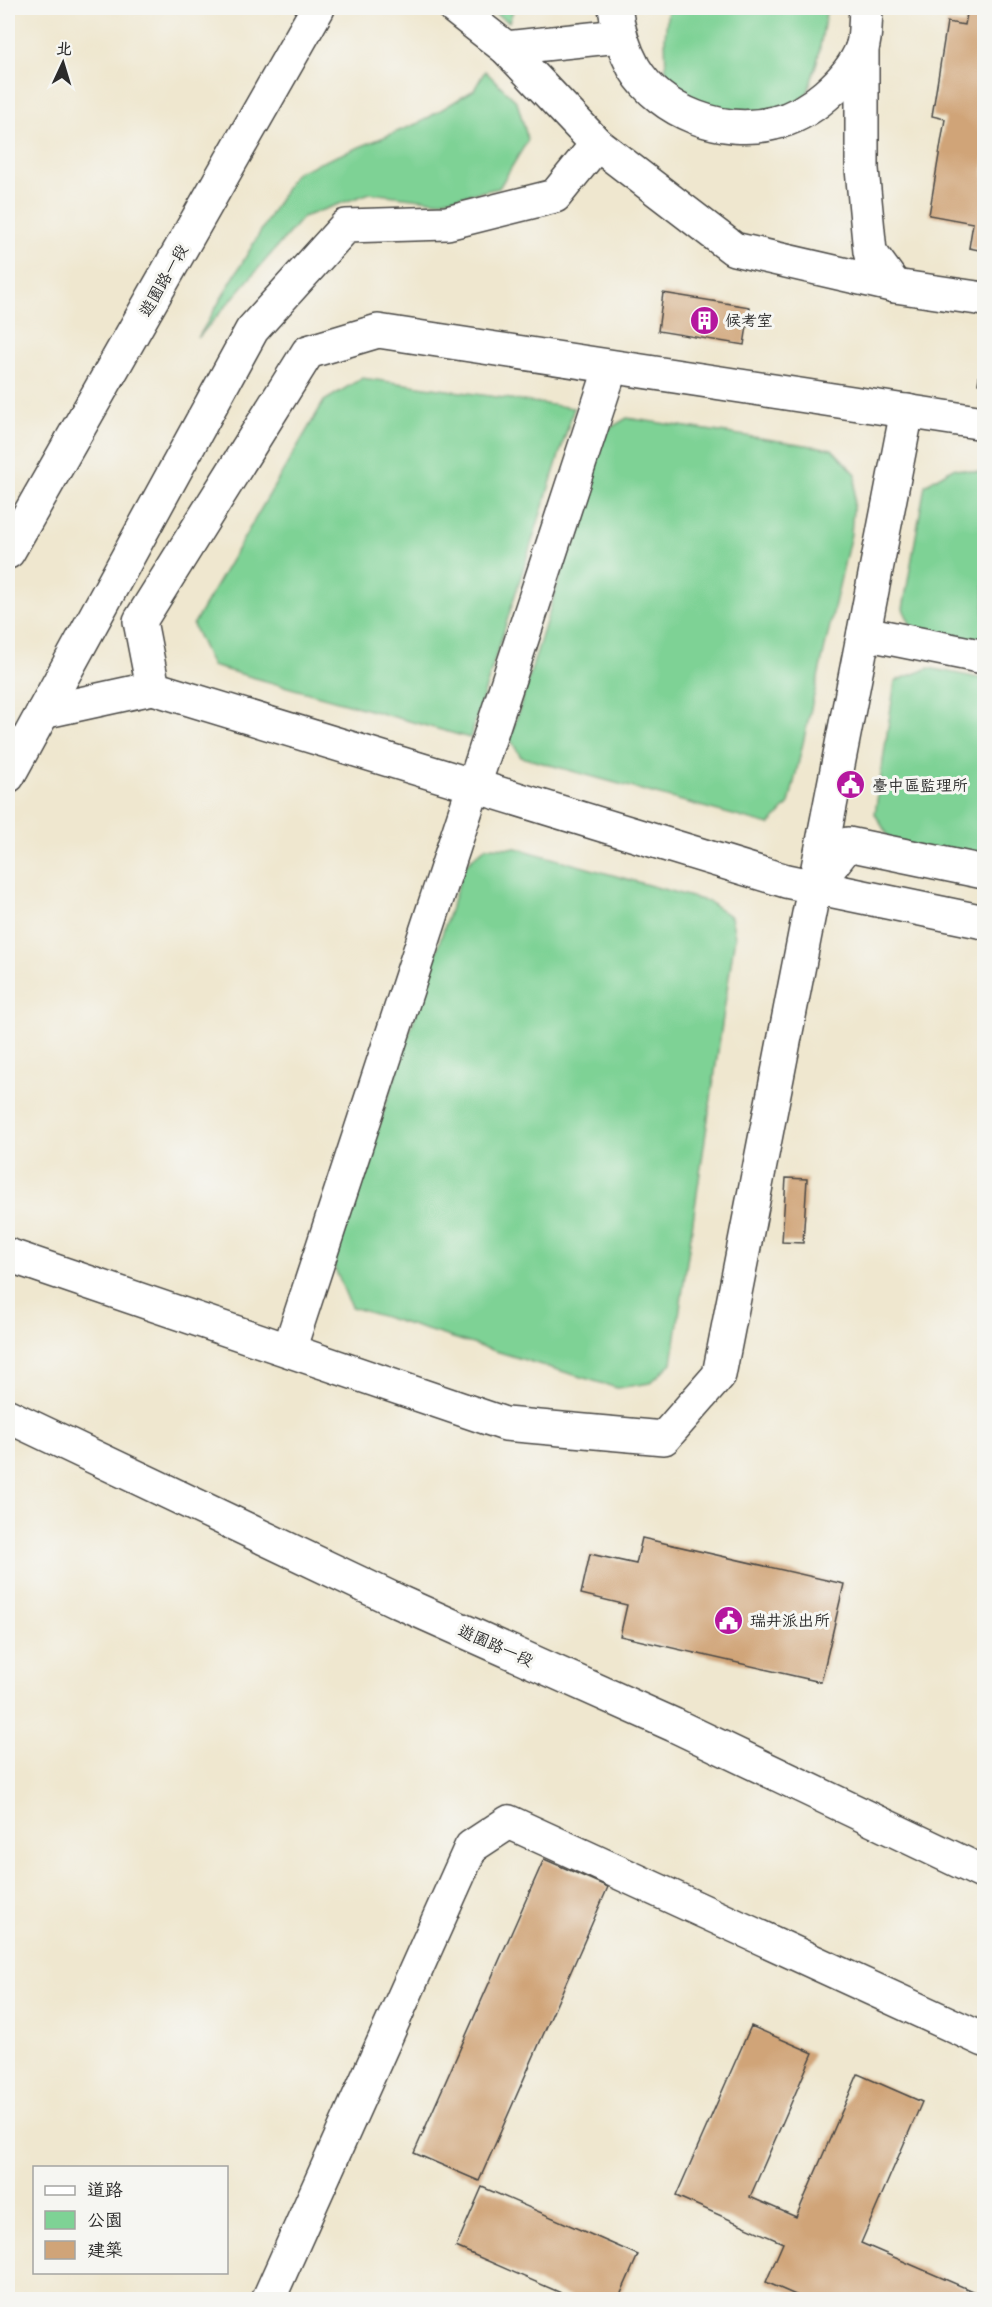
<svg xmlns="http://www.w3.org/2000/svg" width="992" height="2307" viewBox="0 0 992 2307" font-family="'Comic Neue','LXGW WenKai TC',sans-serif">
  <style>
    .green { fill: #7ed295; stroke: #547e60; stroke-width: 1.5 }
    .building { fill: #d0a478 }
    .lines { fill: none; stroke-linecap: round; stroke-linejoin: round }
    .minor-casing { stroke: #484744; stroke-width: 36 }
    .minor { stroke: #fff; stroke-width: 33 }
    .labels { text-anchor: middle; stroke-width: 6; stroke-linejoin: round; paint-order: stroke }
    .street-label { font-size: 16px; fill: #2b2b2b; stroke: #f6f6f2 }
    .poi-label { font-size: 16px; fill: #2b2b2b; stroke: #f6f6f2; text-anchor: start }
  </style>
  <rect width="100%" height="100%" fill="#f6f6f2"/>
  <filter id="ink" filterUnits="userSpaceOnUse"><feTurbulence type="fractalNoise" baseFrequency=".0167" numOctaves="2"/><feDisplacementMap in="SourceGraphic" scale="12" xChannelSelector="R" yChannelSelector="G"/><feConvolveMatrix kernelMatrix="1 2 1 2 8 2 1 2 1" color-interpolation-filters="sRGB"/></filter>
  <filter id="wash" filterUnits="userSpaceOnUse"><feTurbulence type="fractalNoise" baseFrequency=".008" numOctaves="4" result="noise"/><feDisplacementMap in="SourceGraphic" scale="24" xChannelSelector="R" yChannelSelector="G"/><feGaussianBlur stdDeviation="1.35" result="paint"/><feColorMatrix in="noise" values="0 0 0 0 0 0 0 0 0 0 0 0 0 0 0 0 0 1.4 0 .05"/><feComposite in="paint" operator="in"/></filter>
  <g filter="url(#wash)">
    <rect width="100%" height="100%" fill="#efe7cf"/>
    <g class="green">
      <path d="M 484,8 L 514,8 L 509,22 Z"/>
      <path d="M 668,8 L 827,8 L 818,58 L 808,92 L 783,118 L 684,105 L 666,74 L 665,38 Z"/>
      <path d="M 485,71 L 517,102 L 528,140 L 499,188 L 438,201 L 370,193 L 303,217 L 198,338 L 295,173 L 421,122 L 474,90 Z"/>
      <path d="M 362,378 L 574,408 L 470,738 L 212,666 L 193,625 L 324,401 Z"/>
      <path d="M 627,418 L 832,449 L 856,474 L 851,534 L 789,804 L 769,825 L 521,757 L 510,739 L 605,431 Z"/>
      <path d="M 953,468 L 984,473 L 984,649 L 916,636 L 903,609 L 925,485 Z"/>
      <path d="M 929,668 L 984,679 L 984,862 L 891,841 L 875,814 L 895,681 Z"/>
      <path d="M 486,847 L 516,848 L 709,902 L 731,917 L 735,936 L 672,1363 L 650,1383 L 617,1388 L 351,1307 L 333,1264 L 465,865 Z"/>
    </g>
    <g id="blocks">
      <g class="building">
        <path d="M 968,8 L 984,8 L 984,251 L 969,248 L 973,223 L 929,215 L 945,119 L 932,116 L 947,22 L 965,25 Z"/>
        <path d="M 663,293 L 750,307 L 744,345 L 658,331 Z"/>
        <path d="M 983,349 L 984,349 L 984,385 L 978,384 Z"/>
        <path d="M 786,1178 L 807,1179 L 803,1243 L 782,1242 Z"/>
        <path d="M 642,1538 L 844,1584 L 821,1682 L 620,1636 L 627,1605 L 581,1594 L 590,1554 L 636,1564 Z"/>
        <path d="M 544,1859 L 608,1887 L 479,2181 L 414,2153 Z"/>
        <path d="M 751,2026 L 813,2053 L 750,2197 L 796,2217 L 858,2074 L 922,2102 L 861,2243 L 984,2296 L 984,2300 L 807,2300 L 766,2282 L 783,2243 L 676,2196 Z"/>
        <path d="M 482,2187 L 638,2255 L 618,2300 L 577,2300 L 456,2247 Z"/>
      </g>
    </g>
  </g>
  <g filter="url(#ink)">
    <use href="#blocks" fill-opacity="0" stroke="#484744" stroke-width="1.5"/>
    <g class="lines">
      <defs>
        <g id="minor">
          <path d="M 455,8 L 506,48 L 597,144 L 734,249 L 895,286 L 870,252 L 862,169 L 862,48"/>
          <path d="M 615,8 C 618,30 623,48 634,68 C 661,113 724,136 774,123 C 793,119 811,108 826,95 C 840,83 855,67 862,48 C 866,37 865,20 866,8"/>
          <path d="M 506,48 L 619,36"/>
          <path d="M 895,286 L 984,299"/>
          <path d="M 984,423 L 378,331 L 308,352 L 140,621 L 153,688 L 786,881 L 984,922"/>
          <path d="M 8,552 L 318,8"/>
          <path d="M 864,633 L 984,657"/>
          <path d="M 43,712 L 153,688"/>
          <path d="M 8,776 L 252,330 L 346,226 L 447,223 L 555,196 L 597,144"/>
          <path d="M 820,880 L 848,844 L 984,872"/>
          <path d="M 8,1255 L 505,1424 L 664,1438 L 719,1375 L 907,411"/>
          <path d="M 289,1350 L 611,367"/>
          <path d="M 8,1416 L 399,1602 L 674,1725 L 984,1873"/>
          <path d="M 268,2300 L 471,1847 L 509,1822 L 984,2040"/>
        </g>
      </defs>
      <use href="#minor" class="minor-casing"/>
      <use href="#minor" class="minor"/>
    </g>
  </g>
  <defs>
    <symbol id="building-disc" viewBox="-11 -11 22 22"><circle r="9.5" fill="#b5179e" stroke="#f6f6f2"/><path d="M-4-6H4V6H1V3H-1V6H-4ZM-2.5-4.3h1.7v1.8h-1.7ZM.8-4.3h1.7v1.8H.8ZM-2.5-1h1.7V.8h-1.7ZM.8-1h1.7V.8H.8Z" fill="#fff"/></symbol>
    <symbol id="civic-disc" viewBox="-11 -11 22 22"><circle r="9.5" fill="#b5179e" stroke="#f6f6f2"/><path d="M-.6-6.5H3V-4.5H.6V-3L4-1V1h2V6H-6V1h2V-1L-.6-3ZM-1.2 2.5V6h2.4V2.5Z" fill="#fff"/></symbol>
  </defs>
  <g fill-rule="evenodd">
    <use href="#building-disc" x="688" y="304" width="33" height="33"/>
    <use href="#civic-disc" x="834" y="768" width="33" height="33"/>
    <use href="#civic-disc" x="712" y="1604" width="33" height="33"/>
  </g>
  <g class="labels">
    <g class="street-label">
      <text transform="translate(163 280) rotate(-60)" y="6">遊園路一段</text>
      <text transform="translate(496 1645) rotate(24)" y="6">遊園路一段</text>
    </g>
    <g class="poi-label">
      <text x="725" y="326">候考室</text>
      <text x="872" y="791">臺中區監理所</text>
      <text x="750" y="1626">瑞井派出所</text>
    </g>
  </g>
  <rect width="992" height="2307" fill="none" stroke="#f6f6f2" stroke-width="30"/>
  <rect x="33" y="2166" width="195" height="108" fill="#f6f6f2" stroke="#a5a5a2" stroke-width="1.5"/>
  <rect x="45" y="2186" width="30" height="9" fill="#ffffff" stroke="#a5a5a2" stroke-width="1.5"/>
  <text x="87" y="2196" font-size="18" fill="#2b2b2b">道路</text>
  <rect x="45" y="2211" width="30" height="18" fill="#7ed295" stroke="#a5a5a2" stroke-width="1.5"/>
  <text x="87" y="2226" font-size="18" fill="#2b2b2b">公園</text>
  <rect x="45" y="2241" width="30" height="18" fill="#d0a478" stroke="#a5a5a2" stroke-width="1.5"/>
  <text x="87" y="2256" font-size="18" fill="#2b2b2b">建築</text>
  <g transform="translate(63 63) rotate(4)" stroke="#f6f6f2" stroke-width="4.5" paint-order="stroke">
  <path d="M0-4.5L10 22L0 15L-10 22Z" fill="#2b2b2b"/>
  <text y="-9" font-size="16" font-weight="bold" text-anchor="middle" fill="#2b2b2b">北</text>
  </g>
</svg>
